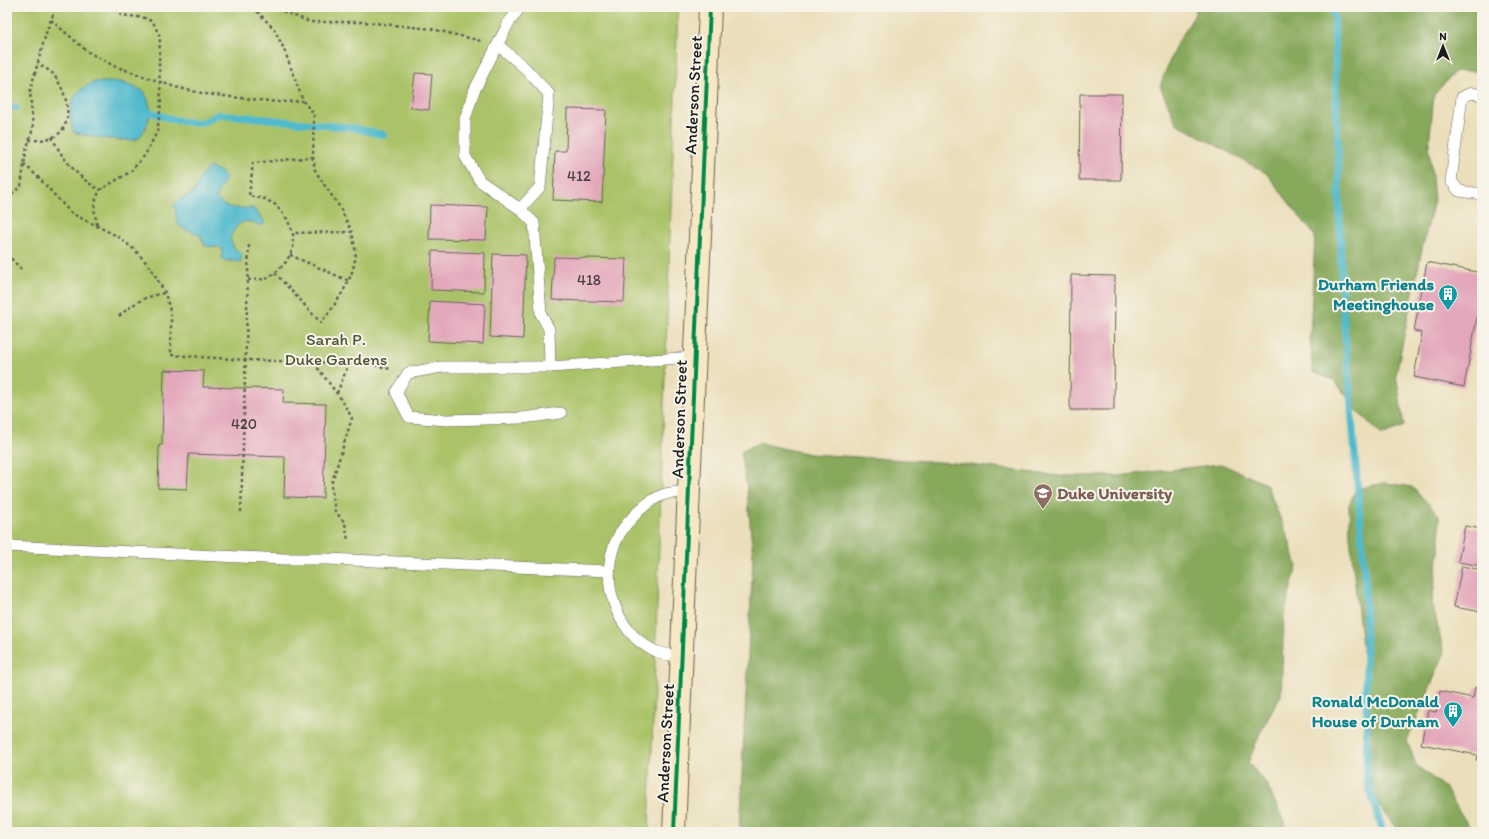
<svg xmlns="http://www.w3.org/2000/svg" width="1489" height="839" viewBox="0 0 1489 839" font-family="Itim,sans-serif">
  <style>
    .green { fill: #aac368; stroke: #637042 }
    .forest { fill: #87a95c; stroke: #52623c }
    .water { fill: #50bacd; stroke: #366b74 }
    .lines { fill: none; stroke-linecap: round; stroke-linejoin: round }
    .stream { stroke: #50bacd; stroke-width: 7 }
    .building { fill: #e3a7bb }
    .lane-casing { stroke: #646054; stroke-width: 12 }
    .secondary-casing { stroke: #646054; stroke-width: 24 }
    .path { stroke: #646054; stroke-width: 2.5; stroke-dasharray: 3 3; stroke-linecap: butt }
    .lane { stroke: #fff; stroke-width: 11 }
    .secondary { stroke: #f7e8c3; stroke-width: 22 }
    .cycleway-casing { stroke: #f7f3e8; stroke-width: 6 }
    .cycleway { stroke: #00873e; stroke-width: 4 }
    .labels { text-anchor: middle; stroke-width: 4; stroke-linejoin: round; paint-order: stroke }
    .number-label { font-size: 15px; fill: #4e3f44 }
    .street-label { font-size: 17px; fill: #1c1c1c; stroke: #f7f3e8 }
    .culture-label { font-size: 17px; font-weight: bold; fill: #0d838f; stroke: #f7f3e8; text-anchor: end }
    .park-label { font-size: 17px; fill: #4e5637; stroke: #f7f3e8 }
    .education-label { font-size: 17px; font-weight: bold; fill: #785e54; stroke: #f7f3e8; text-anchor: start }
  </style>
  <rect width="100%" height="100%" fill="#f7f3e8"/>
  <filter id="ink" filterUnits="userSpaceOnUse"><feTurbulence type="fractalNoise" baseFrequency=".025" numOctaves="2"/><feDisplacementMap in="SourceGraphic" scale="8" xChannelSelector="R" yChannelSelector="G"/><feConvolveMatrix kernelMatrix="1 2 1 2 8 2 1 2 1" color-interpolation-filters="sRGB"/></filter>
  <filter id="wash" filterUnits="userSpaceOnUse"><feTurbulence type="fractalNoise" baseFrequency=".012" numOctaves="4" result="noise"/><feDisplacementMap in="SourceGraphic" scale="16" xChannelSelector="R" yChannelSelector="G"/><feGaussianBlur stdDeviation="0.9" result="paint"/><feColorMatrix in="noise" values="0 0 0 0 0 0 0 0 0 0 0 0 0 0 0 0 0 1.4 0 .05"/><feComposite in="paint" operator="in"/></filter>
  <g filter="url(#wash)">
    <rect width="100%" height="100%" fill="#ebdfbb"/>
    <path class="green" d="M 7,7 L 678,7 L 649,832 L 7,832 Z"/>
    <g class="forest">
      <path d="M 1196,7 L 1482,7 L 1482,71 L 1455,71 L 1434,95 L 1429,145 L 1434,200 L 1422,249 L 1396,374 L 1404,426 L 1382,435 L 1359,413 L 1334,380 L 1313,372 L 1310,339 L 1315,236 L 1266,173 L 1176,123 L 1160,86 L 1175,47 L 1194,16 Z"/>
      <path d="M 758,443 L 810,454 L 954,463 L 1059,476 L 1118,476 L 1221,464 L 1266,484 L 1288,537 L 1297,566 L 1284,614 L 1281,695 L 1260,733 L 1248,763 L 1266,783 L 1289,832 L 739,832 L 753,557 L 747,489 L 741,452 Z"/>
      <path d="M 1385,483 L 1412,487 L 1439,515 L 1440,543 L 1432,603 L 1444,654 L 1407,741 L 1416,765 L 1445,788 L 1468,825 L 1476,832 L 1399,832 L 1373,797 L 1364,726 L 1365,670 L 1356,595 L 1350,535 L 1349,505 L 1356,489 Z"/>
    </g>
    <g class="water">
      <path d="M 95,82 L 121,82 L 144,91 C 147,98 151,105 150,112 C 150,119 143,136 137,139 C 129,143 83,136 73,132 C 67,107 70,92 95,82 Z"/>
      <path d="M 209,167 C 216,169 222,171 226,178 C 224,185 218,189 216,197 C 224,211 239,208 253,208 L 265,223 L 261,226 C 244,217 238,221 230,238 L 234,248 L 242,254 L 241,262 L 222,260 L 222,248 L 205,246 L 200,235 C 184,228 175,230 176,210 L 173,206 L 180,199 L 193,193 L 203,173 Z"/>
    </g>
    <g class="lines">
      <g class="stream">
        <path d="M 1330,7 L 1334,14 L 1342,297 L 1365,577 L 1367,780 L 1383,832"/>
        <path d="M 7,105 L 16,108"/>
        <path d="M 150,112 C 165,117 187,125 202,122 C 208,121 214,116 219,114 L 354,128 L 384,135"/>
      </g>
    </g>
    <g id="blocks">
      <g class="building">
        <path d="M 415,73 L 432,74 L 429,110 L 411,108 Z"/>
        <path d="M 1080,94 L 1122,94 L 1121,180 L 1079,180 Z"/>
        <path d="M 567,109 L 606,110 L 602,202 L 553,200 L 555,151 L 566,151 Z"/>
        <path d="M 430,205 L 488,207 L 486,240 L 429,239 Z"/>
        <path d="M 432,251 L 485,253 L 484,292 L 431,290 Z"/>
        <path d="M 493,254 L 526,255 L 523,339 L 490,337 Z"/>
        <path d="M 554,257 L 626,259 L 624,302 L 552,300 Z"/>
        <path d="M 1427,262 L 1482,273 L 1482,291 L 1464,387 L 1414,377 L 1422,333 L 1414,331 Z"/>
        <path d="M 1071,275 L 1115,276 L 1114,410 L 1070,410 Z"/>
        <path d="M 430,301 L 485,304 L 483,344 L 428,341 Z"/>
        <path d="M 164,370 L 204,371 L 203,387 L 284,389 L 283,403 L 326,404 L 323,498 L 284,497 L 285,457 L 189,454 L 187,489 L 158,488 L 159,445 L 162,445 Z"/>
        <path d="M 1465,526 L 1482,529 L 1482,566 L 1458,562 Z"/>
        <path d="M 1462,566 L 1482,570 L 1482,612 L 1454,607 Z"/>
        <path d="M 1475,687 L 1482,688 L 1482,761 L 1476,760 L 1477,755 L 1421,744 L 1428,710 L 1436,712 L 1440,691 L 1473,698 Z"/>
      </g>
    </g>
  </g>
  <g filter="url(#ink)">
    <use href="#blocks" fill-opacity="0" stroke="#646054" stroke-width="1"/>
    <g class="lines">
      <defs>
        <g id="lane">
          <path d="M 520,7 L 508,24 L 474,91 L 465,119 L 465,156 L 480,181 L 520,209 L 534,223 L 541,314 L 549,329 L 550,367 L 442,367 L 408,373 L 396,392 L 409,417 L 446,420 L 522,418 L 561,413"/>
          <path d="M 498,45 L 525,68 L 549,94 L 540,187 L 520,209"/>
          <path d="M 1482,95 L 1471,93 L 1462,97 L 1451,181 L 1459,191 L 1482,194"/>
          <path d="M 550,367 L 694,357"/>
          <path d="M 7,546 L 284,559 L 327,559 L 609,571"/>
          <path d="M 682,656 C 673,655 663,655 655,651 C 615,633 598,578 617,539 C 621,530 627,523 633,517 C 642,507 653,498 665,494 C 672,492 682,492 690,492"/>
        </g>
        <path id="secondary" d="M 674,832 L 710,7"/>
      </defs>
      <use href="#lane" class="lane-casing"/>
      <use href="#secondary" class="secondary-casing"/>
      <g class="path">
        <path d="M 253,7 L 274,29 L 284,49 L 303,101 L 314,114 L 313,157 L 315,170 L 323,183 L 339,206 L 352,232"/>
        <path d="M 272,7 L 310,22 L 364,22 L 432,29 L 481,41"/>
        <path d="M 51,20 L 88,52 L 114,66 L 175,87 L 206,94 L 241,98 L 279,102 L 303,101"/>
        <path d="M 52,137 C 62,159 78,178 100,190"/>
        <path d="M 29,140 C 40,141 57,139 63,129 C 73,113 64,87 53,74 C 50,70 42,67 38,64"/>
        <path d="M 24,164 L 39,178 L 71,213 L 117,236 L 135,250 L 151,268 L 165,293 L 171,314 L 171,355 L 246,360 L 371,364 L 390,369"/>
        <path d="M 7,198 L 21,186 L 26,151 L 33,128 L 30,91 L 47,30 L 56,7"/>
        <path d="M 97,225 L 94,208 L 96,199 L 100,190 L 130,172 L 145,155 L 157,132 L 161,104 L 159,64 L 160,37 L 153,22 L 145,18 L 121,15 L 113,7"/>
        <path d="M 7,254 L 21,269"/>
        <path d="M 290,255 L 349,281"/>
        <path d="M 275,273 L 321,323 C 335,304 351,284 355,260 C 357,252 353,240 352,232 L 293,233"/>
        <path d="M 248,280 L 266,279 L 275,273 L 286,262 L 293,249 L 293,233 L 287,219 L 276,205 L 265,199 L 249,196 L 253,163 L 313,157"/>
        <path d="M 119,316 C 136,302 143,297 165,293"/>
        <path d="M 314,363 L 341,399 L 352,418 L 331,485 L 335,511 L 345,523 L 348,540"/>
        <path d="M 337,393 L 349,363"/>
        <path d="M 241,512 L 249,242"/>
      </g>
      <use href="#lane" class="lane"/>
      <use href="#secondary" class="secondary"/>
      <defs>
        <path id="cycleway" d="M 674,832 L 710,7"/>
      </defs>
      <use href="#cycleway" class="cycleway-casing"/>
      <use href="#cycleway" class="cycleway"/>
    </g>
  </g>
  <defs>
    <symbol id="building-pin" viewBox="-11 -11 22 30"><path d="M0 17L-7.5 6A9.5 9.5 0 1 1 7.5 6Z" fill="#0f9aa8" stroke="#f7f3e8"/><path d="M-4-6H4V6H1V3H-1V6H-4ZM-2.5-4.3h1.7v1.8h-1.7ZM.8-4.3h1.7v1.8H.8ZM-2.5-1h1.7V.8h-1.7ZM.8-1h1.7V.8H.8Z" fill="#fff"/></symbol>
    <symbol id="university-pin" viewBox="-11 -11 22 30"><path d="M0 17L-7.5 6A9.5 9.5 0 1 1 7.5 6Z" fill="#8d6e63" stroke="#f7f3e8"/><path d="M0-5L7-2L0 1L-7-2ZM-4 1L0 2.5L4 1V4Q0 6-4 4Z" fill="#fff"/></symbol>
  </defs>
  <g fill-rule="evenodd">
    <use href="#building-pin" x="1437" y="283" width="22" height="30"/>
    <use href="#university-pin" x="1032" y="482" width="22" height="30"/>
    <use href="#building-pin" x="1442" y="700" width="22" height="30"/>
  </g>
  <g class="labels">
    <g class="number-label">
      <text x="579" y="181">412</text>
      <text x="589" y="285">418</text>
      <text x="244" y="429">420</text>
    </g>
    <g class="street-label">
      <text transform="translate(693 95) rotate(-87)" y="6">Anderson Street</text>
      <text transform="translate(679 419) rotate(-88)" y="6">Anderson Street</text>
      <text transform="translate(665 743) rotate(-87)" y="6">Anderson Street</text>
    </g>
    <g class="culture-label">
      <text x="1434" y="290">Durham Friends<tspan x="1434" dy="20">Meetinghouse</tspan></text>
      <text x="1439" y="707">Ronald McDonald<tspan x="1439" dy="20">House of Durham</tspan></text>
    </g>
    <g class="park-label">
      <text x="336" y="345">Sarah P.<tspan x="336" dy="20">Duke Gardens</tspan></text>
    </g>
    <g class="education-label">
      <text x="1057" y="499">Duke University</text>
    </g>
  </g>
  <rect width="1489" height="839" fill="none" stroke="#f7f3e8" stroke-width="24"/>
  <g transform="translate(1443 46)" stroke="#f7f3e8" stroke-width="3" paint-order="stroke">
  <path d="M0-3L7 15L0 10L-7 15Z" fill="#1c1c1c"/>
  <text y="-6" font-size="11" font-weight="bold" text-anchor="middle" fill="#1c1c1c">N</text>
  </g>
</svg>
